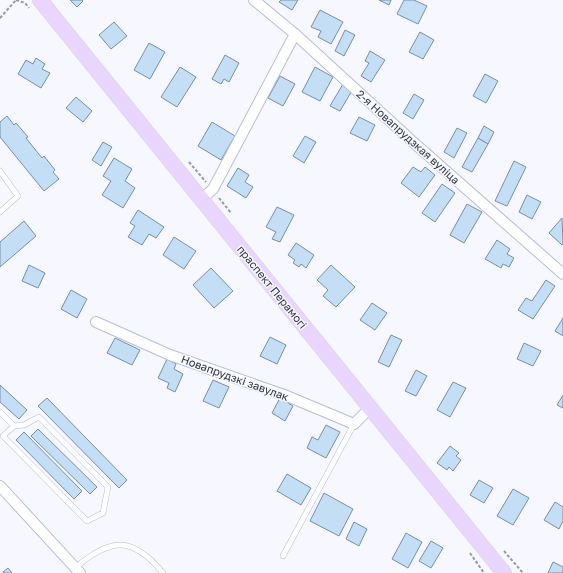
<svg xmlns="http://www.w3.org/2000/svg" width="563" height="573" viewBox="0 0 563 573" font-family="'Golos Text',sans-serif">
  <style>
    .building { fill: #c4def6; stroke: #778fa6 }
    .lines { fill: none; stroke-linecap: round; stroke-linejoin: round }
    .service-casing { stroke: #b7bddc; stroke-width: 6 }
    .minor-casing { stroke: #b7bddc; stroke-width: 12 }
    .primary-casing { stroke: #d6d6d9; stroke-width: 16 }
    .path { stroke: #9799a2; stroke-width: 2; stroke-dasharray: 3 2; stroke-linecap: butt }
    .service { stroke: #fff; stroke-width: 5 }
    .minor { stroke: #fff; stroke-width: 10 }
    .primary { stroke: #e9d6fe; stroke-width: 15 }
    .labels { text-anchor: middle; stroke-width: 3; stroke-linejoin: round; paint-order: stroke }
    .street-label { font-size: 11px; fill: #313440; stroke: #f7f8ff }
  </style>
  <rect width="100%" height="100%" fill="#f7f8ff"/>
  <g class="building">
    <path d="M 70,0 L 82,0 L 83,1 L 77,7 Z"/>
    <path d="M 281,0 L 298,0 L 292,10 L 279,2 Z"/>
    <path d="M 379,0 L 391,0 L 389,5 Z"/>
    <path d="M 404,0 L 414,0 L 427,6 L 418,24 L 397,14 Z"/>
    <path d="M 320,10 L 343,22 L 331,44 L 318,37 L 321,31 L 311,27 Z"/>
    <path d="M 114,22 L 127,36 L 111,49 L 99,35 Z"/>
    <path d="M 345,30 L 355,35 L 344,56 L 335,51 Z"/>
    <path d="M 420,32 L 434,40 L 423,59 L 409,52 Z"/>
    <path d="M 149,43 L 165,52 L 150,79 L 134,70 Z"/>
    <path d="M 370,51 L 385,60 L 371,82 L 361,76 L 369,63 L 365,61 Z"/>
    <path d="M 225,55 L 239,63 L 229,82 L 224,79 L 221,84 L 212,79 Z"/>
    <path d="M 36,58 L 45,64 L 42,69 L 50,73 L 41,88 L 18,74 L 26,60 L 33,64 Z"/>
    <path d="M 180,67 L 196,77 L 177,107 L 161,97 Z"/>
    <path d="M 315,67 L 333,77 L 320,101 L 302,92 Z"/>
    <path d="M 485,74 L 498,81 L 486,103 L 473,96 Z"/>
    <path d="M 280,76 L 295,84 L 283,106 L 268,98 Z"/>
    <path d="M 343,84 L 353,89 L 340,111 L 330,106 Z"/>
    <path d="M 414,94 L 424,100 L 413,119 L 403,113 Z"/>
    <path d="M 76,97 L 92,111 L 83,122 L 66,108 Z"/>
    <path d="M 7,116 L 14,125 L 16,123 L 28,137 L 26,138 L 42,158 L 44,156 L 55,170 L 53,172 L 59,179 L 44,191 L 0,137 L 0,122 Z"/>
    <path d="M 359,117 L 375,125 L 367,141 L 350,133 Z"/>
    <path d="M 212,122 L 235,136 L 221,160 L 198,146 Z"/>
    <path d="M 484,126 L 494,132 L 488,144 L 478,138 Z"/>
    <path d="M 457,128 L 467,133 L 454,158 L 444,152 Z"/>
    <path d="M 305,136 L 316,142 L 304,163 L 293,156 Z"/>
    <path d="M 478,138 L 488,144 L 472,172 L 462,167 Z"/>
    <path d="M 103,142 L 112,147 L 101,166 L 92,160 Z"/>
    <path d="M 114,158 L 132,169 L 125,181 L 135,188 L 123,208 L 102,195 L 111,181 L 103,176 Z"/>
    <path d="M 514,161 L 526,167 L 507,206 L 495,201 Z"/>
    <path d="M 413,167 L 421,172 L 425,167 L 435,175 L 419,197 L 401,183 Z"/>
    <path d="M 238,168 L 249,175 L 245,182 L 253,187 L 246,198 L 227,186 Z"/>
    <path d="M 442,184 L 455,193 L 435,222 L 422,213 Z"/>
    <path d="M 527,195 L 541,202 L 532,219 L 519,212 Z"/>
    <path d="M 467,204 L 482,212 L 464,243 L 450,235 Z"/>
    <path d="M 277,207 L 294,215 L 280,242 L 272,239 L 276,232 L 266,227 Z"/>
    <path d="M 138,210 L 164,227 L 156,238 L 149,234 L 142,245 L 128,237 L 135,226 L 130,223 Z"/>
    <path d="M 562,218 L 563,243 L 562,245 L 549,233 Z"/>
    <path d="M 24,221 L 36,236 L 0,267 L 0,242 Z"/>
    <path d="M 174,237 L 196,251 L 184,269 L 163,255 Z"/>
    <path d="M 497,240 L 510,249 L 507,254 L 514,258 L 509,267 L 503,264 L 501,268 L 485,259 Z"/>
    <path d="M 296,243 L 314,255 L 306,268 L 301,264 L 299,267 L 293,263 L 295,260 L 288,255 Z"/>
    <path d="M 29,265 L 45,273 L 38,288 L 22,281 Z"/>
    <path d="M 331,265 L 355,287 L 336,307 L 323,296 L 328,290 L 317,280 Z"/>
    <path d="M 211,268 L 233,291 L 214,308 L 193,285 Z"/>
    <path d="M 546,280 L 555,286 L 533,319 L 518,310 L 526,298 L 532,301 Z"/>
    <path d="M 71,290 L 87,299 L 77,318 L 61,309 Z"/>
    <path d="M 372,303 L 387,313 L 375,330 L 360,320 Z"/>
    <path d="M 563,318 L 563,336 L 555,331 Z"/>
    <path d="M 391,335 L 402,340 L 389,367 L 378,362 Z"/>
    <path d="M 270,337 L 286,345 L 277,364 L 260,356 Z"/>
    <path d="M 115,338 L 140,350 L 132,365 L 107,353 Z"/>
    <path d="M 524,343 L 541,351 L 533,366 L 517,359 Z"/>
    <path d="M 167,359 L 176,364 L 174,369 L 183,374 L 175,392 L 167,388 L 169,383 L 158,378 Z"/>
    <path d="M 416,370 L 427,376 L 416,396 L 405,391 Z"/>
    <path d="M 213,380 L 229,387 L 219,408 L 203,401 Z"/>
    <path d="M 453,382 L 466,388 L 450,417 L 437,410 Z"/>
    <path d="M 0,385 L 27,410 L 19,419 L 0,402 Z"/>
    <path d="M 563,395 L 563,408 L 557,405 Z"/>
    <path d="M 47,398 L 127,480 L 119,488 L 38,406 Z"/>
    <path d="M 280,398 L 293,406 L 285,421 L 272,413 Z"/>
    <path d="M 326,425 L 340,432 L 326,458 L 307,448 L 312,437 L 318,440 Z"/>
    <path d="M 38,429 L 97,487 L 90,494 L 31,436 Z"/>
    <path d="M 24,432 L 82,491 L 74,499 L 16,440 Z"/>
    <path d="M 450,446 L 459,453 L 456,456 L 461,460 L 453,471 L 449,467 L 447,470 L 437,463 Z"/>
    <path d="M 287,474 L 311,488 L 301,505 L 277,491 Z"/>
    <path d="M 479,480 L 493,488 L 484,503 L 470,495 Z"/>
    <path d="M 513,489 L 529,498 L 513,525 L 497,516 Z"/>
    <path d="M 324,493 L 353,509 L 339,536 L 310,521 Z"/>
    <path d="M 555,502 L 563,507 L 563,521 L 559,529 L 544,520 Z"/>
    <path d="M 354,522 L 367,529 L 359,546 L 346,539 Z"/>
    <path d="M 406,533 L 422,542 L 408,568 L 392,559 Z"/>
    <path d="M 431,541 L 443,548 L 431,568 L 419,561 Z"/>
    <path d="M 553,562 L 563,567 L 563,573 L 548,573 Z"/>
    <path d="M 8,568 L 12,573 L 4,573 L 3,572 Z"/>
  </g>
  <g class="lines">
    <defs>
      <g id="service">
        <path d="M 0,171 L 18,196 L 0,212"/>
        <path d="M 0,412 L 14,426 L 24,425 L 39,417 L 108,487 L 103,513 L 87,521 L 3,436 L 14,426"/>
        <path d="M 283,556 L 354,424"/>
        <path d="M 75,568 C 110,538 132,535 163,573"/>
      </g>
      <g id="minor">
        <path d="M 254,0 L 295,34 L 413,142 L 563,274"/>
        <path d="M 201,200 L 213,189 L 295,34"/>
        <path d="M 96,322 L 170,355 L 287,396 L 354,424 L 370,408"/>
        <path d="M 0,486 L 80,573"/>
      </g>
      <path id="primary" d="M 40,0 L 504,573"/>
    </defs>
    <use href="#service" class="service-casing"/>
    <use href="#minor" class="minor-casing"/>
    <use href="#primary" class="primary-casing"/>
    <g class="path">
      <path d="M 16,0 L 25,3 L 29,8"/>
      <path d="M 0,18 L 16,0"/>
      <path d="M 189,162 L 206,182"/>
      <path d="M 219,198 L 231,213"/>
      <path d="M 504,551 L 523,573"/>
      <path d="M 470,553 L 484,573"/>
    </g>
    <use href="#service" class="service"/>
    <use href="#minor" class="minor"/>
    <use href="#primary" class="primary"/>
  </g>
  <g class="labels">
    <g class="street-label">
      <text transform="translate(408 137) rotate(42)" y="4">2-я Новапрудзкая вуліца</text>
      <text transform="translate(272 287) rotate(51)" y="4">праспект Перамогі</text>
      <text transform="translate(235 378) rotate(20)" y="4">Новапрудзкі завулак</text>
    </g>
  </g>
</svg>
